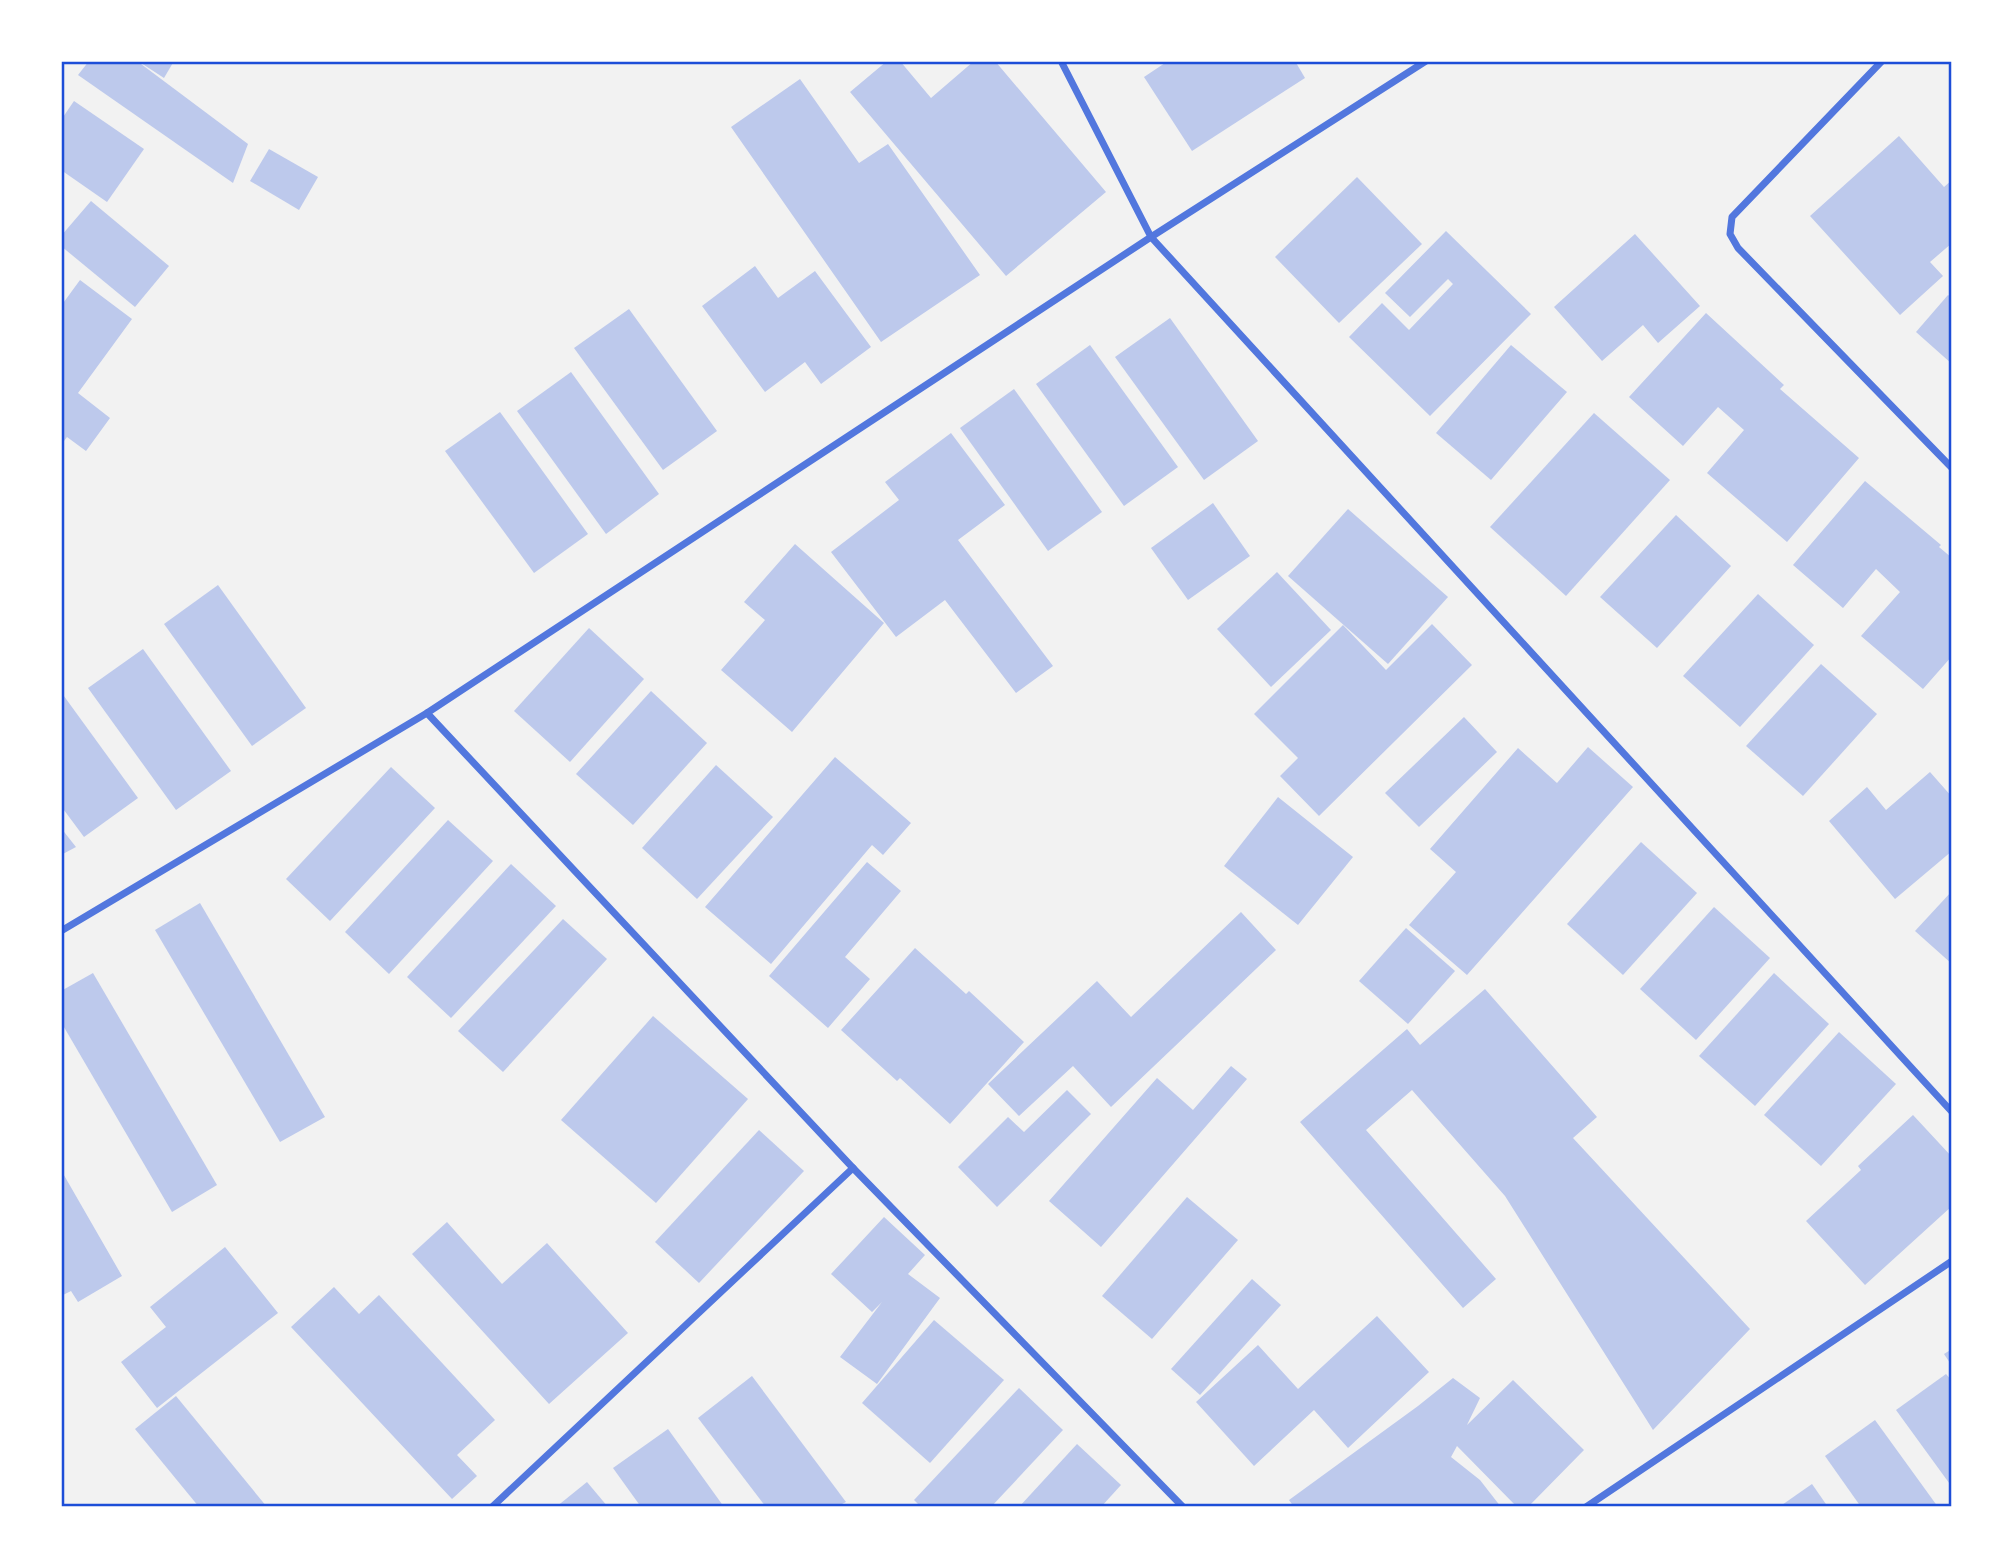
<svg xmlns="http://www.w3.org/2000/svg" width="2013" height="1568" viewBox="0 0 2013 1568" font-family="Manrope,sans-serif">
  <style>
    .building { fill: #bdc9ec }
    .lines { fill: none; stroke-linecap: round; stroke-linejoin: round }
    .minor { stroke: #5277de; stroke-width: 7 }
    .neatline { fill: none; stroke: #1d4ed8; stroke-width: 2.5 }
  </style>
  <rect width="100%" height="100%" fill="#f2f2f2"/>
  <g class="building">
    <path d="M 89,61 L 137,61 L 248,144 L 233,183 L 78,75 Z"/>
    <path d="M 138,61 L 174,61 L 164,78 Z"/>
    <path d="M 887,61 L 900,61 L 931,98 L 974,61 L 995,61 L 1106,192 L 1006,276 L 850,92 Z"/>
    <path d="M 1168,61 L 1295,61 L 1305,78 L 1192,151 L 1144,77 Z"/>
    <path d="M 800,79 L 859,163 L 888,144 L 980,275 L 881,342 L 731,127 Z"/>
    <path d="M 74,101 L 144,149 L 107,202 L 61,170 L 61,120 Z"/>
    <path d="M 1899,136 L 1944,187 L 1952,180 L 1952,243 L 1930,262 L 1943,276 L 1900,315 L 1810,216 Z"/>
    <path d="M 269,149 L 318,177 L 299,210 L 250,181 Z"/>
    <path d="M 1357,177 L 1422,244 L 1339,323 L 1275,257 Z"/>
    <path d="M 91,201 L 169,266 L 135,307 L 61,246 L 61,236 Z"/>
    <path d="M 1446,231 L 1531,314 L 1430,416 L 1349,337 L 1382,303 L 1409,330 L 1453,284 L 1448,279 L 1410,317 L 1385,293 Z"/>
    <path d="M 1635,234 L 1700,306 L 1658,343 L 1643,325 L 1602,361 L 1554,307 Z"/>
    <path d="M 755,266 L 778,298 L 815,271 L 871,347 L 821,384 L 805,362 L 765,392 L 702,306 Z"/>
    <path d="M 80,280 L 132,319 L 78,393 L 110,418 L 86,451 L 67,437 L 61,445 L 61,306 Z"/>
    <path d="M 1948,295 L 1952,298 L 1952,364 L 1916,332 Z"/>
    <path d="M 629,309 L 717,431 L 663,470 L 574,348 Z"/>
    <path d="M 1706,313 L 1784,385 L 1780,389 L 1859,458 L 1787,542 L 1707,473 L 1744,430 L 1718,407 L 1683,446 L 1629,397 Z"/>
    <path d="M 1170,318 L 1258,441 L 1204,480 L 1115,357 Z"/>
    <path d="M 1090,345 L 1178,467 L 1124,506 L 1036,384 Z"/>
    <path d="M 1511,345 L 1567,392 L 1491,480 L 1436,433 Z"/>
    <path d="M 571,372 L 659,494 L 606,534 L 517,411 Z"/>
    <path d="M 1014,389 L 1102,512 L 1048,551 L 960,428 Z"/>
    <path d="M 500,412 L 588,534 L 534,573 L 445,451 Z"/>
    <path d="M 1594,413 L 1670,480 L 1566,596 L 1490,527 Z"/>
    <path d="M 951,433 L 1005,505 L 958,540 L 1053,666 L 1016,693 L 945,600 L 896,637 L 831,552 L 899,500 L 885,482 Z"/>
    <path d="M 1865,481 L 1941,545 L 1939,547 L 1952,558 L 1952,656 L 1923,689 L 1861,636 L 1900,592 L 1876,569 L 1843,608 L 1793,565 Z"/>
    <path d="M 1213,503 L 1250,556 L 1188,600 L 1151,548 Z"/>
    <path d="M 1348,509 L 1448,597 L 1388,664 L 1288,576 Z"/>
    <path d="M 1676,515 L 1731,566 L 1657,648 L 1600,597 Z"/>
    <path d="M 795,544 L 884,623 L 792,732 L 721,670 L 765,620 L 744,602 Z"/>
    <path d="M 1277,572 L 1331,630 L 1271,687 L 1217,629 Z"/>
    <path d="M 218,585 L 306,708 L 252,746 L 164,624 Z"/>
    <path d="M 1758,594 L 1814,645 L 1740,727 L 1683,676 Z"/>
    <path d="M 1432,624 L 1472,665 L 1319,816 L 1280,776 L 1298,758 L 1254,714 L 1343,625 L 1386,670 Z"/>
    <path d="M 589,628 L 644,679 L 570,762 L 514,711 Z"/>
    <path d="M 143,649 L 231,771 L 176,810 L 88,688 Z"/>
    <path d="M 1821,664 L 1877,714 L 1803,796 L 1746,746 Z"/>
    <path d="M 651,691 L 707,743 L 633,825 L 576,774 Z"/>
    <path d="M 61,692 L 138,798 L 84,837 L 61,806 Z"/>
    <path d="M 1464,717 L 1497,752 L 1419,827 L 1385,793 Z"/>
    <path d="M 1588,747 L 1633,787 L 1467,975 L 1409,925 L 1456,872 L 1430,849 L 1518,748 L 1557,783 Z"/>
    <path d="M 835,757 L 911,823 L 883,855 L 872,845 L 771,964 L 705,907 Z"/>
    <path d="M 716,765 L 773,817 L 697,899 L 642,848 Z"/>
    <path d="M 391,767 L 435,808 L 330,921 L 286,879 Z"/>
    <path d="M 1930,772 L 1952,797 L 1952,851 L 1895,899 L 1829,821 L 1867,787 L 1886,810 Z"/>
    <path d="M 1278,797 L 1353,857 L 1298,925 L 1224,866 Z"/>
    <path d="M 448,820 L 493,861 L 389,974 L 345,932 Z"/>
    <path d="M 61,828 L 76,847 L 61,855 Z"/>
    <path d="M 1641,842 L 1697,893 L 1623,975 L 1567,924 Z"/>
    <path d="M 867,862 L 901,891 L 845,957 L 870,979 L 828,1028 L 769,976 Z"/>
    <path d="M 511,864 L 556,906 L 451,1018 L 407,977 Z"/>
    <path d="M 1952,891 L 1952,964 L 1915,931 Z"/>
    <path d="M 200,903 L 325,1117 L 280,1142 L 155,930 Z"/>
    <path d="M 1714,907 L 1770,958 L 1696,1040 L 1640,989 Z"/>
    <path d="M 1241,912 L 1276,950 L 1111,1107 L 1073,1066 L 1019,1116 L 988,1084 L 1097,981 L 1131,1017 Z"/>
    <path d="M 563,919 L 607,959 L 503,1072 L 458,1031 Z"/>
    <path d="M 1406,928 L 1455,971 L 1408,1024 L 1359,981 Z"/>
    <path d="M 915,948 L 966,994 L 969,991 L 1024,1042 L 950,1124 L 900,1078 L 897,1081 L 841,1030 Z"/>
    <path d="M 93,973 L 217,1185 L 172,1212 L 61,1022 L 61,991 Z"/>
    <path d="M 1774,973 L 1829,1024 L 1755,1106 L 1699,1056 Z"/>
    <path d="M 1485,989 L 1597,1117 L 1573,1138 L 1750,1329 L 1653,1430 L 1505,1196 L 1412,1090 L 1366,1130 L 1496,1279 L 1463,1308 L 1300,1122 L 1407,1029 L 1420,1045 Z"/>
    <path d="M 653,1016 L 748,1099 L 656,1203 L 561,1120 Z"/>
    <path d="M 1839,1032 L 1896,1084 L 1821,1166 L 1764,1115 Z"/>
    <path d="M 1231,1066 L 1247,1079 L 1101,1247 L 1049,1201 L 1157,1078 L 1193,1110 Z"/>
    <path d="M 1067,1090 L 1091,1114 L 997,1207 L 958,1167 L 1008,1117 L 1024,1132 Z"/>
    <path d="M 1913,1115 L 1952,1157 L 1952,1206 L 1865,1285 L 1806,1221 L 1861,1170 L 1858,1166 Z"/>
    <path d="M 759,1130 L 804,1171 L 699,1283 L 655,1242 Z"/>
    <path d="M 61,1170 L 122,1276 L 78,1302 L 71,1291 L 61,1296 Z"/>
    <path d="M 1187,1197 L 1238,1240 L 1152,1339 L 1102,1296 Z"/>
    <path d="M 884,1217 L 925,1255 L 908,1274 L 940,1298 L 877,1384 L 840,1357 L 882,1302 L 872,1312 L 831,1274 Z"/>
    <path d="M 447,1222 L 502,1284 L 547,1243 L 628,1333 L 549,1404 L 412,1254 Z"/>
    <path d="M 225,1247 L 278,1313 L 157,1408 L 121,1362 L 166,1327 L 150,1307 Z"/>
    <path d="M 1252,1279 L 1281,1305 L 1200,1395 L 1171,1369 Z"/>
    <path d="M 334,1287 L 359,1314 L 379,1295 L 495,1420 L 457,1455 L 477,1476 L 452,1499 L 291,1327 Z"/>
    <path d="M 1377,1316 L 1429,1372 L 1348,1448 L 1314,1410 L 1254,1466 L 1196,1402 L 1258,1345 L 1298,1389 Z"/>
    <path d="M 934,1320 L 1004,1380 L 930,1463 L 862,1403 Z"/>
    <path d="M 1952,1349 L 1952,1366 L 1944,1354 Z"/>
    <path d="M 1946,1374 L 1952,1381 L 1952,1487 L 1896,1410 Z"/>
    <path d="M 752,1376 L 846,1502 L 836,1507 L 766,1507 L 698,1418 Z"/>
    <path d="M 1453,1378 L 1480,1398 L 1467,1425 L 1513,1380 L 1584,1450 L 1528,1507 L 1517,1507 L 1457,1446 L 1451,1457 L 1480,1480 L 1501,1507 L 1294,1507 L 1289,1500 L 1418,1406 Z"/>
    <path d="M 1019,1388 L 1063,1430 L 991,1507 L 921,1507 L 914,1500 Z"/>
    <path d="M 176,1396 L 267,1507 L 199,1507 L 135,1429 Z"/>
    <path d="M 1875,1420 L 1938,1507 L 1861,1507 L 1825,1456 Z"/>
    <path d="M 668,1429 L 724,1507 L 641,1507 L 613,1468 Z"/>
    <path d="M 1077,1444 L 1121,1485 L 1101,1507 L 1019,1507 Z"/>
    <path d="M 587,1482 L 608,1507 L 556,1507 Z"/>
    <path d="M 1812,1484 L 1828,1507 L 1779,1507 Z"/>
  </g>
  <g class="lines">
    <g class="minor">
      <path d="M 1061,61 L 1151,237 L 1952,1112"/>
      <path d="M 1882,61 L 1732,217 L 1730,234 L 1738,248 L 1952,468"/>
      <path d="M 427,713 L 853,1168 L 1183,1507"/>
      <path d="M 61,931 L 427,713 L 1151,237 L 1426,61"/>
      <path d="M 492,1507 L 853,1168"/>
      <path d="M 1586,1507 L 1952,1261"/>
    </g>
  </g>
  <rect width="2013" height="1568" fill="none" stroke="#ffffff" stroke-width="126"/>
  <rect x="63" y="63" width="1887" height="1442" class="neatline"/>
</svg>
